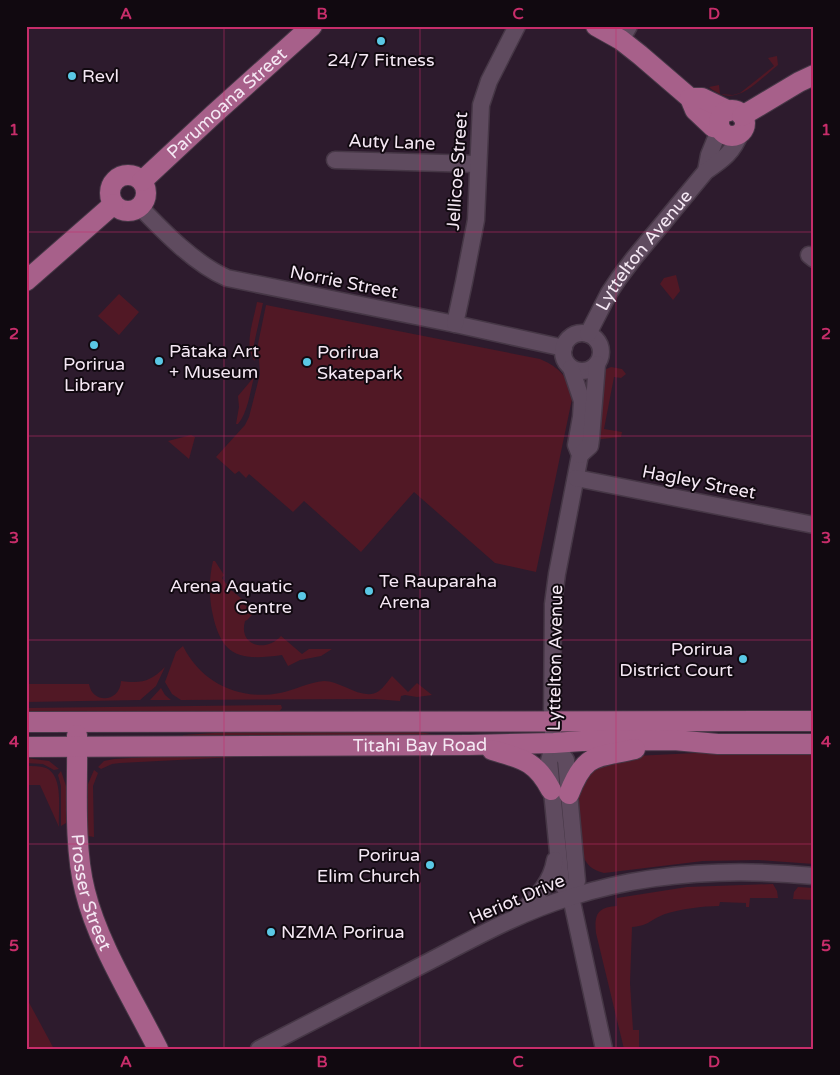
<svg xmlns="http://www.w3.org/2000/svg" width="840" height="1075" viewBox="0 0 840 1075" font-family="'Varela Round',sans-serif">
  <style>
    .green { fill: #511825 }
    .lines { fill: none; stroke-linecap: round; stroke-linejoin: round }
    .minor-casing { stroke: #463746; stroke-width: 19 }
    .major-casing { stroke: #463746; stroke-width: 22 }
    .minor { stroke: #5f4b5f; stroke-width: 16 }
    .major { stroke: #a7608a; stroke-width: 20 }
    .grid { fill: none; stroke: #c72d6a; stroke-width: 1; stroke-opacity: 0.55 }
    .poi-dot { fill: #5ac8e5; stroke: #110910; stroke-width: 2 }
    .labels { text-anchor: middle; stroke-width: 4; stroke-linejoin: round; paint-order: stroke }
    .poi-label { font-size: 18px; fill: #f5e8f4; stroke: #110910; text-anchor: start }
    .street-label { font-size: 18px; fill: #f5e8f4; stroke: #110910 }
    .neatline { fill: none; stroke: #c72d6a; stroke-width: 2 }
    .grid-label { font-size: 16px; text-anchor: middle; font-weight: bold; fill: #c72d6a }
  </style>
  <rect width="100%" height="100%" fill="#2d1b2d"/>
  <g class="green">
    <path d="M 777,56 L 778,65 C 756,82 736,110 709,87 L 719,85 L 720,94 L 733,95 L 740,93 L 774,66 L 768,58 Z"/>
    <path d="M 676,275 L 680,291 L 673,300 L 660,284 L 664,278 Z"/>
    <path d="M 119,294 L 139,312 L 119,335 L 98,316 Z"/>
    <path d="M 257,302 L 263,303 L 254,344 L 255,361 C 243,347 254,319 257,302 Z"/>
    <path d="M 266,305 L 540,359 C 560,368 568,376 572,399 L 536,572 L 495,563 L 414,492 L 361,552 L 304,501 L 293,512 L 249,474 L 246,478 L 239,471 L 235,474 L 216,457 L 245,425 L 249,417 L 260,374 L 258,344 Z"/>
    <path d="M 611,367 L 622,369 L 626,374 L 621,378 L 614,377 L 604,429 L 622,432 L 621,437 L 601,439 L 598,437 L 604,370 Z"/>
    <path d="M 254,377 C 250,392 248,412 238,424 L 236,424 L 239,407 L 238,396 Z"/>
    <path d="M 191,435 L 195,437 L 189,459 L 168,441 Z"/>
    <path d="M 213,561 L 215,561 L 224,575 L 222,578 L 231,590 L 247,603 L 245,605 L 254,613 L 247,620 L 245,621 C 238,646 266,653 281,636 L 302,654 L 309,649 L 332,649 L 321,656 L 300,660 L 288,666 L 282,655 C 239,661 221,657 212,611 C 209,595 209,578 213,561 Z"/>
    <path d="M 183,646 C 201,683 240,701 280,693 C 295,690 309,682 324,681 C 342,681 363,702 379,691 C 384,687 388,681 392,676 L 408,692 L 417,683 L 432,695 L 417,697 L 405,695 L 401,696 L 400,701 L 374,699 L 181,700 L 172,694 L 165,682 L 176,652 Z"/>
    <path d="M 165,667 L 156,686 L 140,700 L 26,702 L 26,684 L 89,684 C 92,704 120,703 121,681 C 142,684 151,681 165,667 Z"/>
    <path d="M 161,688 L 165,695 L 171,700 L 150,700 Z"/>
    <path d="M 281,705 L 282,708 L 278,713 L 26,714 L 26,708 Z"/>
    <path d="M 260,730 L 407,730 L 436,735 L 436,736 L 183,737 L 183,735 Z"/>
    <path d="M 248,751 L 306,751 L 306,756 L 255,756 L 120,763 L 112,764 L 101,769 L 98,767 L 104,761 L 114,759 Z"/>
    <path d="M 717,752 L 814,752 L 814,864 L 758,860 L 703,861 L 604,873 C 592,870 586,865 582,853 L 578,807 L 579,787 L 590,769 L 634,756 Z"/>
    <path d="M 26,758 L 49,761 L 59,769 L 54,770 L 43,764 L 26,763 Z"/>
    <path d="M 26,766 C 33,766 40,766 46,768 C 64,776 58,810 59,827 L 40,785 L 26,785 Z"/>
    <path d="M 94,770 L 98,773 L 93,786 L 94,837 L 88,836 L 88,784 Z"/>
    <path d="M 61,771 L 66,786 L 66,823 L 61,826 L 61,786 L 58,775 Z"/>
    <path d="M 773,884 L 777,891 L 778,898 L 750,898 L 749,907 L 746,907 L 746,903 L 720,902 L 719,906 C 703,906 680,909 665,914 C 651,919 649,926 632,927 L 630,983 L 633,1030 L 639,1030 L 639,1049 L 624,1049 L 596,933 C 594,914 598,907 617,906 L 617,898 L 687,887 Z"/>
    <path d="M 798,887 L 814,888 L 814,900 L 793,899 L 794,892 Z"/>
    <path d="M 26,997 L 54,1049 L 31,1049 L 26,1042 Z"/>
  </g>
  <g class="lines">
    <defs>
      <g id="minor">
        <path d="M 621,40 L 629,26"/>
        <path d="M 335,160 L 478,164"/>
        <path d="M 706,171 L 709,155 L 720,128"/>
        <path d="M 140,207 C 164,232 195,264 227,278 L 455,324 L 564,348"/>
        <path d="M 809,255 L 814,259"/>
        <path d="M 455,324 L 464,282 L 476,220 L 481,105 L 489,81 L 517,26"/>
        <circle cx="582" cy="352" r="19"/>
        <path id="s1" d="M 588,334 L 609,293 L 619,278 L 634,258 L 706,171 C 724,159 733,152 741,132"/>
        <path d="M 571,368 L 582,401 L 581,417 L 576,445 L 580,455 L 557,574 L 553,604 L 552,721 L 554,743 L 549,761 L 561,882 L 571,897 L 604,1049"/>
        <path d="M 580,455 L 590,446 L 591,439 L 597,364"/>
        <path d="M 576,478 L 814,525"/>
        <path d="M 554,743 L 566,760 L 577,881 L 571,897"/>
        <path d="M 520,913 C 536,897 551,884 555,860"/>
        <path d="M 259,1049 C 316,1020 373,990 430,961 C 476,937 521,912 571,897 C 650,872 732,868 814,876"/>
      </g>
      <g id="major">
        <path d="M 596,26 L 621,40 L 640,55 L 690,98 L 695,110 L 713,127 L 720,128"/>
        <path d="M 690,98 L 702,98 L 729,111"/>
        <circle cx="732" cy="123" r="13"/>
        <path d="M 742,116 L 799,82 L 814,75"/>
        <circle cx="128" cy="193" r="18"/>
        <path id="s2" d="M 142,181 L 214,114 L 312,26"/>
        <path d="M 26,281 L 107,210 L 113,204"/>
        <path d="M 26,722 L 814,721"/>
        <path id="s3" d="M 77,735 C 78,784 73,844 85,891 C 98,944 133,999 158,1049"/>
        <path id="s4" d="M 26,747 L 469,745 L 554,743 L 582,741 L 674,740 L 718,744 L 814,744"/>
        <path d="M 492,750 C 523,759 536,761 551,790"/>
        <path d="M 569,794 C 585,752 596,758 635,749"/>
      </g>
    </defs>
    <use href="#minor" class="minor-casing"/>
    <use href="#major" class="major-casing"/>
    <use href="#minor" class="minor"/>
    <use href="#major" class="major"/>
  </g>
  <path class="grid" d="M 224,26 L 224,1049M 420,26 L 420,1049M 616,26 L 616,1049M 26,232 L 814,232M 26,436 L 814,436M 26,640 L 814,640M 26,844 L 814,844"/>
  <g class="poi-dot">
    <circle cx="381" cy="41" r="5"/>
    <circle cx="72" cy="76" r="5"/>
    <circle cx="94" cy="345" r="5"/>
    <circle cx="159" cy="361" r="5"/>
    <circle cx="307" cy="362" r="5"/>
    <circle cx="369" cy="591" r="5"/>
    <circle cx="302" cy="596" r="5"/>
    <circle cx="743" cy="659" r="5"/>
    <circle cx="430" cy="865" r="5"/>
    <circle cx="271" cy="932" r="5"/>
  </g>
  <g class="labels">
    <g class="poi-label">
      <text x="381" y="66" text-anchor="middle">24/7 Fitness</text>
      <text x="82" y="82">Revl</text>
      <text x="169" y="357">Pātaka Art<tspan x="169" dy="21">+ Museum</tspan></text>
      <text x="317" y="358">Porirua<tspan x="317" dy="21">Skatepark</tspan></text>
      <text x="94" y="370" text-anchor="middle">Porirua<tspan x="94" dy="21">Library</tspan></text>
      <text x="379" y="587">Te Rauparaha<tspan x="379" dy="21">Arena</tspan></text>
      <text x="292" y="592" text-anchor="end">Arena Aquatic<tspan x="292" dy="21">Centre</tspan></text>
      <text x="733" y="655" text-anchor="end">Porirua<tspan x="733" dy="21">District Court</tspan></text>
      <text x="420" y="861" text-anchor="end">Porirua<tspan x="420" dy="21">Elim Church</tspan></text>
      <text x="281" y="938">NZMA Porirua</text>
    </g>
    <g class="street-label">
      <text dy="6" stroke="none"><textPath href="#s2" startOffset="115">Parumoana Street</textPath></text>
      <text transform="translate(392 142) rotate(2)" y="6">Auty Lane</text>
      <text transform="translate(457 171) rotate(-86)" y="6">Jellicoe Street</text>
      <text dy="6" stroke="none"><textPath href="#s1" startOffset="101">Lyttelton Avenue</textPath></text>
      <text transform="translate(344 282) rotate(11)" y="6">Norrie Street</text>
      <text transform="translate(699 482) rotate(11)" y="6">Hagley Street</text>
      <text transform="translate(555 658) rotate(-89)" y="6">Lyttelton Avenue</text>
      <text dy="6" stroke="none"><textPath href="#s4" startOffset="394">Titahi Bay Road</textPath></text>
      <text dy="6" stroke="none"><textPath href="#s3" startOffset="159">Prosser Street</textPath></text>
      <text transform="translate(517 899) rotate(-23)" y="6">Heriot Drive</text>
    </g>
  </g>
  <rect width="840" height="1075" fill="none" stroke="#110910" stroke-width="55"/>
  <rect x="28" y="28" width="784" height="1020" class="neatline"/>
  <g class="grid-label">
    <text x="126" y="19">A</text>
    <text x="322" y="19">B</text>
    <text x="518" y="19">C</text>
    <text x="714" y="19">D</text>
    <text x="14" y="135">1</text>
    <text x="826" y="135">1</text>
    <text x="14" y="339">2</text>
    <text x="826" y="339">2</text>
    <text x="14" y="543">3</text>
    <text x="826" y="543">3</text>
    <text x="14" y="747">4</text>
    <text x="826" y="747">4</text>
    <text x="14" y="951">5</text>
    <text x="826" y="951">5</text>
    <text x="126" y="1067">A</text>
    <text x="322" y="1067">B</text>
    <text x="518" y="1067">C</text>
    <text x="714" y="1067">D</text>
  </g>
</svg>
